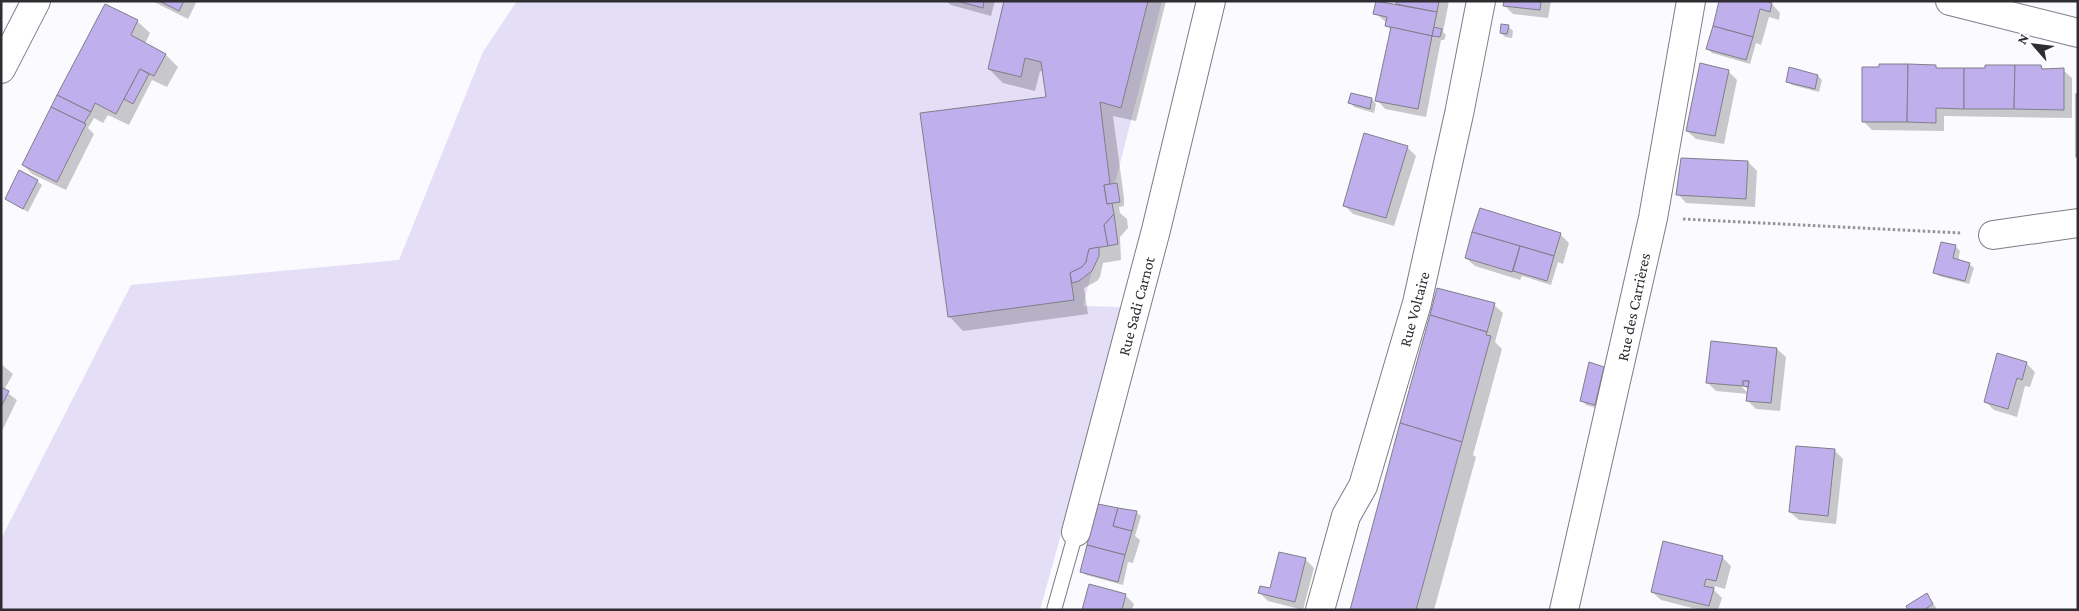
<svg xmlns="http://www.w3.org/2000/svg" width="2079" height="611" viewBox="0 0 2079 611" font-family="'Crimson Pro',serif">
  <style>
    .green { fill: #e4def7 }
    .shadow { fill: #0003; fill-rule: evenodd }
    .building { fill: #bfafec; stroke: #817e8a }
    .lines { fill: none; stroke-linecap: round; stroke-linejoin: round }
    .lane-casing { stroke: #7d7b86; stroke-width: 16 }
    .street-casing { stroke: #7d7b86; stroke-width: 30 }
    .primary-casing { stroke: #7d7b86; stroke-width: 30 }
    .path { stroke: #949398; stroke-width: 3; stroke-dasharray: 2.5 2.5; stroke-linecap: butt }
    .lane { stroke: #fff; stroke-width: 14 }
    .street { stroke: #fff; stroke-width: 28 }
    .primary { stroke: #fff; stroke-width: 28 }
    .labels { text-anchor: middle; stroke-width: 5; stroke-linejoin: round; paint-order: stroke }
    .street-label { font-size: 16px; fill: #2e2d31; stroke: #fff }
  </style>
  <rect width="100%" height="100%" fill="#fbfaff"/>
  <path class="green" d="M 517,1 L 1162,1 L 1083,306 L 1124,307 L 1040,610 L 1,610 L 1,539 L 131,285 L 399,260 L 483,52 Z"/>
  <g class="shadow">
    <path d="M 152,1 L 197,1 L 188,19 Z"/>
    <path d="M 946,1 L 995,1 L 991,16 L 951,5 Z"/>
    <path d="M 1006,1 L 1166,1 L 1136,121 L 1113,116 L 1124,198 L 1124,206 L 1119,207 L 1120,213 L 1127,219 L 1128,228 L 1120,237 L 1121,260 L 1103,263 L 1100,277 L 1097,281 L 1084,288 L 1088,314 L 963,331 L 949,316 L 1047,98 L 1044,72 L 1040,71 L 1035,91 L 1003,83 L 989,69 Z"/>
    <path d="M 1397,1 L 1449,1 L 1443,32 L 1446,35 L 1444,40 L 1441,40 L 1426,117 L 1385,109 L 1377,100 L 1392,31 L 1386,25 L 1387,23 L 1375,13 L 1397,6 Z"/>
    <path d="M 1505,1 L 1551,1 L 1548,18 L 1513,14 L 1504,5 Z"/>
    <path d="M 1759,1 L 1772,4 L 1780,13 L 1779,20 L 1769,17 L 1761,45 L 1756,43 L 1750,64 L 1712,53 L 1708,49 Z"/>
    <path d="M 106,5 L 137,21 L 150,33 L 145,44 L 166,55 L 178,67 L 167,87 L 152,80 L 129,125 L 108,115 L 103,123 L 94,118 L 88,128 L 94,134 L 66,190 L 32,174 L 23,165 Z"/>
    <path d="M 1508,26 L 1513,31 L 1512,38 L 1505,37 L 1501,33 Z"/>
    <path d="M 1935,66 L 1938,69 L 2041,67 L 2045,70 L 2063,70 L 2072,78 L 2072,118 L 1944,116 L 1944,131 L 1872,130 L 1864,122 Z"/>
    <path d="M 1728,71 L 1737,80 L 1724,144 L 1696,139 L 1687,131 Z"/>
    <path d="M 1818,76 L 1822,80 L 1819,92 L 1792,85 L 1787,81 Z"/>
    <path d="M 1372,99 L 1376,104 L 1374,113 L 1354,107 L 1350,102 Z"/>
    <path d="M 1407,147 L 1416,156 L 1394,226 L 1353,214 L 1344,205 Z"/>
    <path d="M 1748,162 L 1757,171 L 1755,207 L 1686,203 L 1678,194 Z"/>
    <path d="M 37,181 L 42,185 L 28,212 L 6,199 Z"/>
    <path d="M 1560,234 L 1569,243 L 1563,264 L 1558,262 L 1551,285 L 1522,276 L 1520,280 L 1475,266 L 1466,258 Z"/>
    <path d="M 1942,243 L 1956,247 L 1960,251 L 1958,261 L 1969,264 L 1974,268 L 1969,284 L 1939,276 L 1934,272 Z"/>
    <path d="M 1494,305 L 1503,313 L 1495,342 L 1502,349 L 1473,455 L 1476,457 L 1434,610 L 1351,610 Z"/>
    <path d="M 1777,349 L 1786,357 L 1780,411 L 1756,409 L 1747,400 L 1748,394 L 1716,391 L 1707,382 ZM 1739,381 L 1749,390 L 1749,394 L 1738,383 Z"/>
    <path d="M 2026,363 L 2035,372 L 2030,387 L 2025,386 L 2017,417 L 1994,410 L 1985,401 Z"/>
    <path d="M 1,364 L 13,374 L 4,390 L 17,400 L 1,433 Z"/>
    <path d="M 1603,368 L 1608,372 L 1599,409 L 1586,405 L 1582,400 Z"/>
    <path d="M 1834,450 L 1843,459 L 1836,524 L 1799,520 L 1790,512 Z"/>
    <path d="M 1136,512 L 1141,516 L 1135,536 L 1140,540 L 1133,563 L 1128,562 L 1123,585 L 1086,575 L 1081,571 Z"/>
    <path d="M 1722,557 L 1731,566 L 1725,589 L 1715,586 L 1714,590 L 1722,598 L 1718,610 L 1700,610 L 1661,600 L 1652,592 Z"/>
    <path d="M 1305,559 L 1314,568 L 1303,610 L 1268,601 L 1259,592 L 1270,589 Z"/>
    <path d="M 1125,595 L 1134,604 L 1132,610 L 1083,610 Z"/>
    <path d="M 1927,595 L 1937,609 L 1909,610 Z"/>
  </g>
  <g class="building">
    <path d="M 159,1 L 184,1 L 179,11 Z"/>
    <path d="M 957,1 L 984,1 L 983,8 Z"/>
    <path d="M 1004,1 L 1148,1 L 1121,108 L 1100,102 L 1110,184 L 1104,185 L 1107,204 L 1112,203 L 1114,214 L 1104,225 L 1108,246 L 1089,249 L 1086,262 L 1082,267 L 1070,273 L 1074,300 L 948,317 L 920,113 L 1046,97 L 1041,62 L 1025,58 L 1021,77 L 988,69 Z"/>
    <path d="M 1376,1 L 1437,12 L 1432,36 L 1385,26 L 1387,17 L 1373,14 Z"/>
    <path d="M 1396,1 L 1439,1 L 1437,12 L 1396,4 Z"/>
    <path d="M 1504,1 L 1541,1 L 1540,10 L 1503,6 Z"/>
    <path d="M 1719,1 L 1764,1 L 1772,3 L 1770,12 L 1760,9 L 1753,37 L 1713,26 Z"/>
    <path d="M 105,4 L 138,20 L 131,35 L 166,54 L 154,76 L 140,69 L 116,114 L 95,103 L 91,112 L 57,95 Z"/>
    <path d="M 1501,24 L 1509,25 L 1507,34 L 1500,33 Z"/>
    <path d="M 1713,26 L 1753,37 L 1746,60 L 1706,49 Z"/>
    <path d="M 1391,27 L 1432,36 L 1418,109 L 1375,101 Z"/>
    <path d="M 1434,27 L 1442,29 L 1440,37 L 1432,36 Z"/>
    <path d="M 1700,63 L 1729,70 L 1715,136 L 1686,131 Z"/>
    <path d="M 1879,64 L 1908,64 L 1907,122 L 1862,122 L 1862,67 L 1879,67 Z"/>
    <path d="M 1908,64 L 1936,65 L 1936,68 L 1964,68 L 1964,109 L 1936,108 L 1936,123 L 1907,122 Z"/>
    <path d="M 1985,65 L 2015,65 L 2014,109 L 1964,109 L 1964,68 L 1985,68 Z"/>
    <path d="M 2015,65 L 2041,65 L 2042,69 L 2064,68 L 2064,110 L 2014,109 Z"/>
    <path d="M 1789,67 L 1818,75 L 1815,89 L 1786,82 Z"/>
    <path d="M 140,69 L 149,74 L 133,104 L 124,99 Z"/>
    <path d="M 1351,93 L 1372,98 L 1370,109 L 1348,103 Z"/>
    <rect x="2076" y="94" width="2" height="63"/>
    <path d="M 57,95 L 91,112 L 84,123 L 51,107 Z"/>
    <path d="M 51,107 L 86,124 L 57,182 L 22,165 Z"/>
    <path d="M 1364,133 L 1408,146 L 1386,218 L 1343,206 Z"/>
    <path d="M 1681,158 L 1748,161 L 1746,199 L 1676,195 Z"/>
    <path d="M 19,170 L 38,180 L 23,209 L 5,199 Z"/>
    <path d="M 1117,183 L 1120,202 L 1107,204 L 1104,185 Z"/>
    <path d="M 1480,208 L 1561,233 L 1554,256 L 1472,232 Z"/>
    <path d="M 1114,214 L 1118,244 L 1108,246 L 1104,225 Z"/>
    <path d="M 1472,232 L 1520,246 L 1512,272 L 1465,258 Z"/>
    <path d="M 1941,242 L 1956,245 L 1953,258 L 1970,263 L 1965,281 L 1933,273 Z"/>
    <path d="M 1520,246 L 1554,256 L 1547,281 L 1513,271 Z"/>
    <path d="M 1099,247 L 1099,256 L 1092,271 L 1079,281 L 1072,283 L 1070,273 L 1082,267 L 1086,262 L 1089,249 Z"/>
    <path d="M 1437,288 L 1495,303 L 1487,332 L 1430,315 Z"/>
    <path d="M 1430,315 L 1487,332 L 1486,335 L 1491,336 L 1462,442 L 1400,423 Z"/>
    <path d="M 1711,341 L 1777,348 L 1771,403 L 1746,401 L 1749,381 L 1743,381 L 1743,386 L 1706,383 Z"/>
    <path d="M 1997,353 L 2027,362 L 2022,380 L 2017,378 L 2008,409 L 1984,402 Z"/>
    <path d="M 1589,362 L 1604,367 L 1595,405 L 1580,401 Z"/>
    <path d="M 1743,381 L 1749,381 L 1748,387 L 1743,386 Z"/>
    <path d="M 1,387 L 9,391 L 1,407 Z"/>
    <path d="M 1400,423 L 1462,442 L 1416,610 L 1350,610 Z"/>
    <path d="M 1796,446 L 1835,449 L 1828,516 L 1789,512 Z"/>
    <path d="M 1098,504 L 1118,508 L 1113,526 L 1132,531 L 1125,555 L 1087,545 Z"/>
    <path d="M 1118,508 L 1137,511 L 1132,531 L 1113,526 Z"/>
    <path d="M 1663,541 L 1723,556 L 1716,581 L 1706,579 L 1704,586 L 1714,588 L 1709,606 L 1651,592 Z"/>
    <path d="M 1087,545 L 1125,555 L 1118,582 L 1080,572 Z"/>
    <path d="M 1279,552 L 1306,558 L 1295,602 L 1258,593 L 1260,586 L 1270,588 Z"/>
    <path d="M 1089,584 L 1126,594 L 1122,610 L 1082,610 Z"/>
    <path d="M 1927,593 L 1933,604 L 1924,610 L 1908,610 L 1906,606 Z"/>
  </g>
  <g class="lines">
    <defs>
      <path id="lane" d="M 1054,610 L 1076,532"/>
      <g id="street">
        <path d="M 1950,1 L 2078,33"/>
        <path d="M 1993,235 L 2078,223"/>
        <path d="M 1076,532 L 1156,230 L 1211,1"/>
        <path d="M 1320,610 L 1346,516 L 1363,486 L 1417,303 L 1459,114 L 1481,1"/>
        <path d="M 1564,610 L 1653,218 L 1691,1"/>
      </g>
      <path id="primary" d="M 1,69 L 36,1"/>
    </defs>
    <use href="#lane" class="lane-casing"/>
    <use href="#street" class="street-casing"/>
    <use href="#primary" class="primary-casing"/>
    <path class="path" d="M 1683,219 L 1962,233"/>
    <use href="#lane" class="lane"/>
    <use href="#street" class="street"/>
    <use href="#primary" class="primary"/>
  </g>
  <g class="labels">
    <g class="street-label">
      <text transform="translate(1136 306) rotate(-75)" y="6">Rue Sadi Carnot</text>
      <text transform="translate(1633 307) rotate(-78)" y="6">Rue des Carrières</text>
      <text transform="translate(1414 309) rotate(-75)" y="6">Rue Voltaire</text>
    </g>
  </g>
  <rect width="2079" height="611" fill="none" stroke="#2e2d31" stroke-width="5"/>
  <g transform="translate(2034 45) rotate(298)" stroke="#ffffff" stroke-width="4" paint-order="stroke">
  <path d="M0-4L9 19L0 12L-9 19Z" fill="#2e2d31"/>
  <text y="-8" font-size="14" font-weight="bold" text-anchor="middle" fill="#2e2d31">N</text>
  </g>
</svg>
